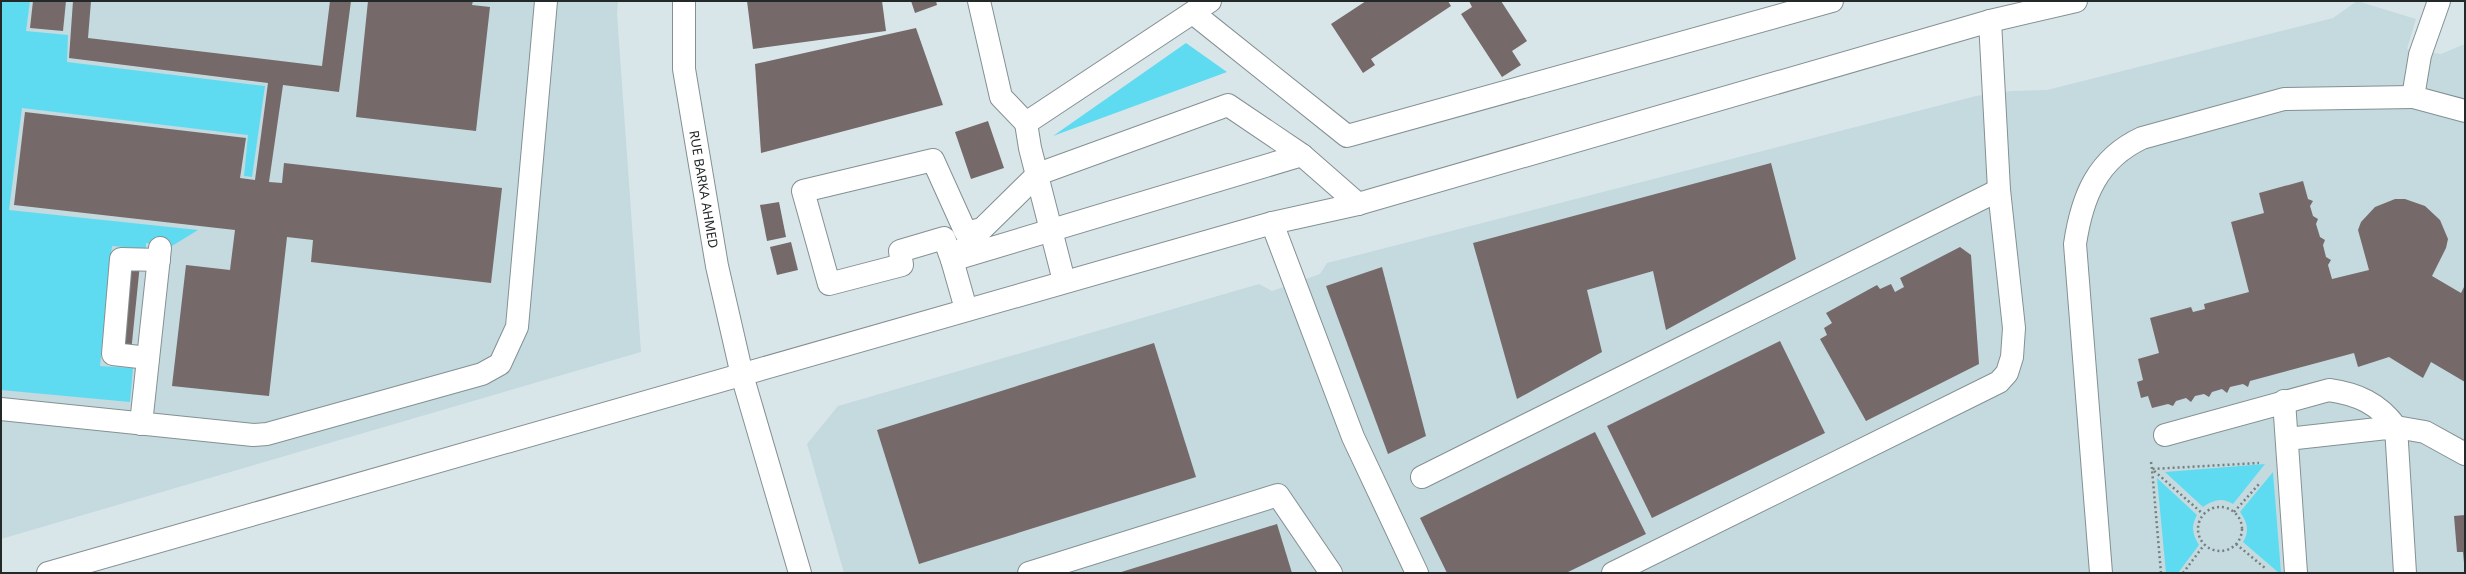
<svg xmlns="http://www.w3.org/2000/svg" width="2466" height="574" viewBox="0 0 2466 574" font-family="'Noto Sans',sans-serif">
  <style>
    .built { fill: #c4dade }
    .green { fill: #5fdbf1 }
    .building { fill: #75696a }
    .lines { fill: none; stroke-linecap: round; stroke-linejoin: round }
    .minor-casing { stroke: #849093; stroke-width: 24 }
    .path { stroke: #767f80; stroke-width: 2.5; stroke-dasharray: 2 3; stroke-linecap: butt }
    .minor { stroke: #fff; stroke-width: 22 }
    .labels { text-anchor: middle; stroke-width: 4; stroke-linejoin: round; paint-order: stroke }
    .street-label { font-size: 13px; fill: #232829; stroke: #fff }
  </style>
  <rect width="100%" height="100%" fill="#d9e6e9"/>
  <g class="built">
    <path d="M 1,1 L 618,1 L 617,14 L 641,352 L 1,539 Z"/>
    <path d="M 2357,1 L 2416,19 L 2407,49 L 2441,54 L 2465,44 L 2465,573 L 844,573 L 807,444 L 838,406 L 1259,284 L 1272,291 L 1320,274 L 1327,263 L 1976,96 L 2011,91 L 2047,90 L 2333,18 Z"/>
  </g>
  <g class="green">
    <path d="M 1,1 L 30,1 L 26,31 L 68,35 L 67,62 L 265,86 L 252,177 L 244,176 L 248,135 L 22,108 L 9,210 L 198,230 L 172,246 L 146,243 L 146,249 L 112,246 L 100,366 L 133,368 L 130,402 L 1,390 Z"/>
    <path d="M 1186,43 L 1227,72 L 1053,136 Z"/>
    <path d="M 2265,464 L 2233,504 C 2222,497 2213,500 2203,507 L 2165,472 Z"/>
    <path d="M 2273,472 L 2281,573 L 2279,573 L 2243,542 C 2250,531 2247,521 2240,512 Z"/>
    <path d="M 2157,478 L 2197,515 C 2191,526 2192,534 2199,545 L 2178,573 L 2166,573 Z"/>
  </g>
  <g class="building">
    <path d="M 33,1 L 66,1 L 63,31 L 30,28 Z"/>
    <path d="M 73,1 L 91,1 L 88,38 L 322,66 L 330,1 L 351,1 L 339,92 L 283,85 L 269,182 L 282,183 L 284,163 L 502,188 L 491,283 L 311,262 L 313,240 L 287,237 L 269,396 L 172,386 L 186,265 L 230,270 L 235,230 L 14,205 L 25,112 L 246,138 L 240,178 L 255,180 L 268,83 L 69,58 Z"/>
    <path d="M 368,1 L 473,1 L 472,5 L 490,7 L 476,131 L 356,117 Z"/>
    <path d="M 747,1 L 882,1 L 886,31 L 753,49 Z"/>
    <path d="M 911,1 L 936,1 L 937,5 L 915,13 Z"/>
    <path d="M 1366,1 L 1448,1 L 1451,6 L 1371,59 L 1375,65 L 1363,73 L 1331,24 Z"/>
    <path d="M 1469,1 L 1501,1 L 1527,41 L 1512,51 L 1521,65 L 1502,77 L 1461,14 L 1472,7 Z"/>
    <path d="M 916,28 L 943,105 L 761,153 L 755,64 Z"/>
    <path d="M 988,121 L 1004,168 L 971,179 L 955,132 Z"/>
    <path d="M 1771,163 L 1796,259 L 1666,330 L 1653,271 L 1587,290 L 1602,352 L 1517,399 L 1473,243 Z"/>
    <path d="M 2303,181 L 2308,199 L 2313,201 L 2310,206 L 2313,216 L 2318,219 L 2316,224 L 2320,237 L 2325,240 L 2323,245 L 2326,257 L 2331,260 L 2328,265 L 2332,279 L 2369,270 L 2358,230 L 2361,222 L 2375,207 L 2395,199 L 2405,199 L 2425,206 L 2440,220 L 2448,239 L 2446,248 L 2432,276 L 2461,293 L 2465,285 L 2465,382 L 2431,362 L 2423,378 L 2389,357 L 2358,367 L 2354,353 L 2250,381 L 2248,387 L 2243,384 L 2230,387 L 2227,393 L 2222,389 L 2212,392 L 2209,397 L 2204,394 L 2195,396 L 2191,402 L 2186,398 L 2176,401 L 2173,406 L 2168,404 L 2152,408 L 2148,396 L 2141,398 L 2137,382 L 2143,380 L 2138,359 L 2159,353 L 2150,318 L 2191,307 L 2193,312 L 2205,309 L 2204,304 L 2249,292 L 2231,222 L 2264,213 L 2259,193 Z"/>
    <path d="M 779,202 L 786,237 L 767,241 L 760,205 Z"/>
    <path d="M 791,242 L 798,270 L 777,275 L 770,247 Z"/>
    <path d="M 1960,247 L 1971,255 L 1979,364 L 1866,421 L 1820,339 L 1827,335 L 1824,328 L 1832,323 L 1826,313 L 1877,285 L 1880,289 L 1891,284 L 1895,292 L 1904,287 L 1900,278 Z"/>
    <path d="M 115,252 L 141,254 L 130,362 L 106,360 Z"/>
    <path d="M 1382,267 L 1426,436 L 1388,454 L 1326,286 Z"/>
    <path d="M 1780,341 L 1825,433 L 1652,518 L 1607,426 Z"/>
    <path d="M 1154,343 L 1196,477 L 919,564 L 877,430 Z"/>
    <path d="M 1595,432 L 1646,534 L 1566,573 L 1447,573 L 1420,518 Z"/>
    <path d="M 2465,515 L 2465,563 L 2464,563 L 2463,552 L 2457,552 L 2454,516 Z"/>
    <path d="M 1277,524 L 1292,573 L 1118,573 Z"/>
  </g>
  <g class="lines">
    <defs>
      <g id="minor">
        <path id="s1" d="M 684,1 L 684,69 L 717,266 L 742,375 L 800,573"/>
        <path d="M 979,1 L 1001,97 L 1026,123 L 1210,1"/>
        <path d="M 2439,1 L 2420,55 L 2413,97 L 2465,111"/>
        <path d="M 1193,13 L 1347,136 L 1832,1"/>
        <path d="M 1228,105 L 1302,155 L 952,260 L 944,238 L 900,251 L 902,265 L 829,284 L 803,191 L 933,160 L 966,233 L 982,229 L 1038,174 Z"/>
        <path d="M 1026,123 L 1030,148 L 1064,281"/>
        <path d="M 1302,155 L 1358,204"/>
        <path d="M 1272,223 L 1353,437 L 1417,573"/>
        <path d="M 963,249 L 952,260 L 966,309"/>
        <path d="M 148,358 L 113,354 L 121,259 L 159,260"/>
        <path d="M 2284,401 L 2296,573"/>
        <path d="M 1,409 L 253,435 L 267,434 L 482,374 L 500,364 L 517,327 L 546,1"/>
        <path d="M 141,424 L 160,248"/>
        <path d="M 2165,435 L 2329,390 C 2357,394 2378,403 2396,427 L 2425,432 L 2465,454"/>
        <path d="M 2287,439 L 2396,427 L 2405,573"/>
        <path d="M 1422,477 L 1999,190"/>
        <path d="M 48,573 L 1272,223 L 1358,204 L 1990,21 L 2076,1"/>
        <path d="M 1029,573 L 1278,495 L 1331,573"/>
        <path d="M 1613,573 L 1999,382 L 2007,373 L 2012,357 L 2014,328 L 1999,190 L 1990,21"/>
        <path d="M 2101,573 L 2075,244 C 2082,197 2097,159 2142,138 L 2284,99 L 2413,97"/>
      </g>
    </defs>
    <use href="#minor" class="minor-casing"/>
    <g class="path">
      <path d="M 2151,462 L 2152,469 L 2203,514"/>
      <circle cx="2220" cy="529" r="22"/>
      <path d="M 2234,512 L 2259,484"/>
      <path d="M 2236,544 L 2265,568"/>
      <path d="M 2161,573 L 2152,469 L 2259,463"/>
      <path d="M 2183,573 L 2204,545"/>
    </g>
    <use href="#minor" class="minor"/>
  </g>
  <g class="labels">
    <g class="street-label">
      <text dy="5" stroke="none"><textPath href="#s1" startOffset="190">RUE BARKA AHMED</textPath></text>
    </g>
  </g>
  <rect width="2466" height="574" fill="none" stroke="#232829" stroke-width="4"/>
</svg>
